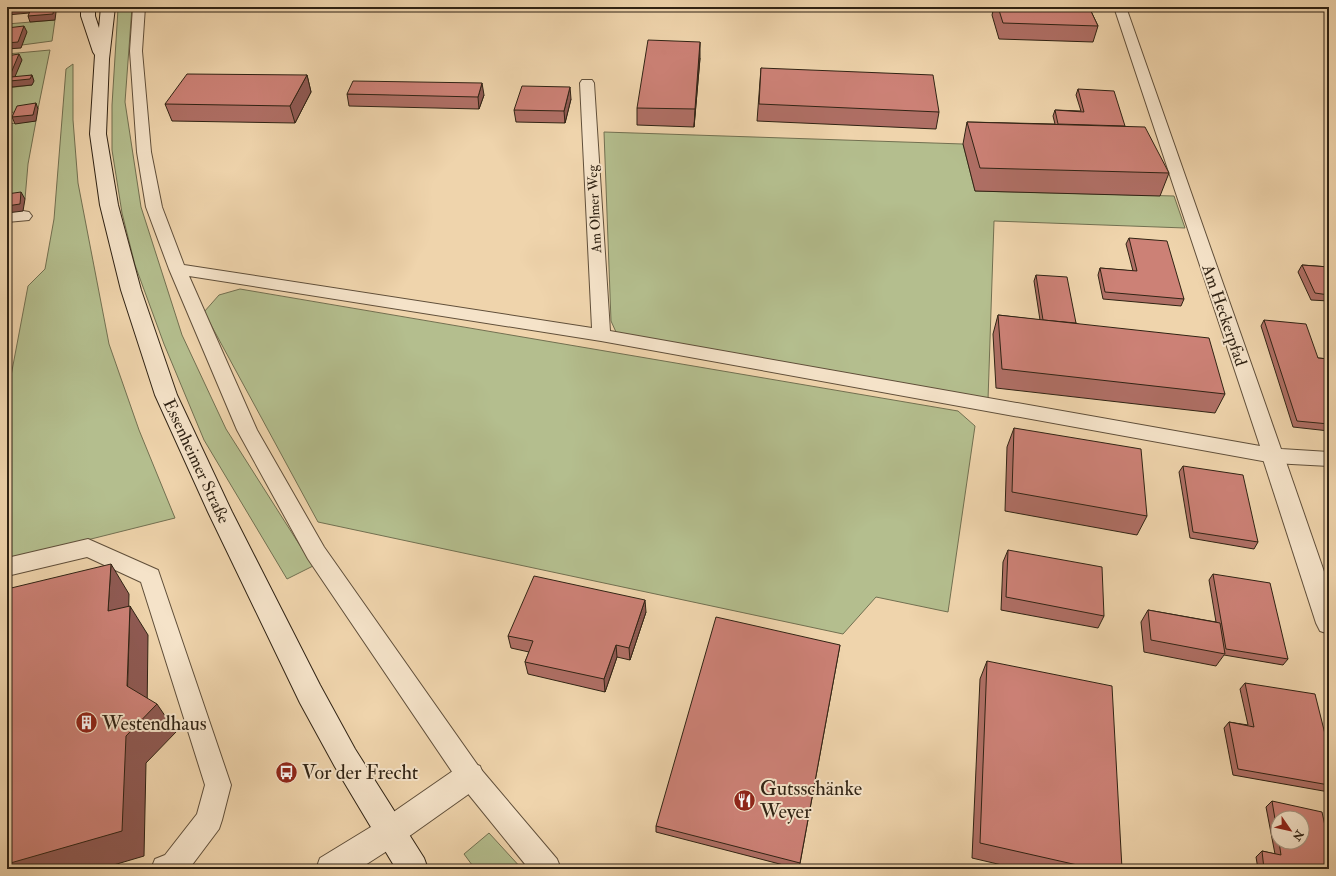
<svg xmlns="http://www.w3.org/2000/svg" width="1336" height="876" viewBox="0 0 1336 876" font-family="'IM FELL Double Pica',serif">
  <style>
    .green { fill: #b4be8e; stroke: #727051 }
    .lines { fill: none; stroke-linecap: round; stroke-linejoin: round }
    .service-casing { stroke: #604f3a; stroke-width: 2 }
    .minor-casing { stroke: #604f3a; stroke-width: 2 }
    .secondary-casing { stroke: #302314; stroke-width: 2 }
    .service { fill: #f5e3c9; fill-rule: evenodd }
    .minor { fill: #f5e3c9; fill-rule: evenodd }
    .secondary { fill: #f5e3c9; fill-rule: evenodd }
    .wall { fill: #af6f65; stroke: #302314; fill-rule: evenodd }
    .shaded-wall { fill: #8f5a53; stroke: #302314 }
    .building { fill: #cc8176; stroke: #302314 }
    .labels { text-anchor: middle; stroke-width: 4; stroke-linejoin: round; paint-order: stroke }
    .far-street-label { font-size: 14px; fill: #302314; stroke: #f5e3c9 }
    .street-label { font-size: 17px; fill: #302314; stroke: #f5e3c9 }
    .near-poi-label { font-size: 20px; fill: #302314; stroke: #f5e3c9; text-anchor: start }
  </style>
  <rect width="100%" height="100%" fill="#efd4ac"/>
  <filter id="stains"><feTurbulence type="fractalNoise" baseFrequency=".005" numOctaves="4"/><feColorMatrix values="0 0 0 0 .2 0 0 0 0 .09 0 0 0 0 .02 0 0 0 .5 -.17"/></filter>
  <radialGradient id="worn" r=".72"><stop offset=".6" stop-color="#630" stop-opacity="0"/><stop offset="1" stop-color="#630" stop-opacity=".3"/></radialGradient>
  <g class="green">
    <path d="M 132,7 L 125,102 L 141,207 L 182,335 L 226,429 L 313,566 L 287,579 L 204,440 L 164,344 L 135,265 L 122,213 L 112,150 L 112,105 L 118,9 Z"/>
    <path d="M 55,20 L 52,41 L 22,45 L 7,34 L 7,24 Z"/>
    <path d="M 50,50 L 38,109 L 7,113 L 7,88 L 32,85 L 14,83 L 7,62 L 7,54 Z"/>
    <path d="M 73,64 L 73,120 L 78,183 L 109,344 L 139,430 L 175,518 L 7,560 L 7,397 L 28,286 L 45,269 L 54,219 L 66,69 Z"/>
    <path d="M 36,121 L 28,164 L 25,199 L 7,201 L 7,124 Z"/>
    <path d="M 604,132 L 963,144 L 975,191 L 1174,196 L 1185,228 L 994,221 L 988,400 L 624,339 L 616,332 L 611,321 Z"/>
    <path d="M 240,289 L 958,411 L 975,426 L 948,612 L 876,597 L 843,634 L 318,522 L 204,312 L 219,295 Z"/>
    <path d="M 489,833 L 522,869 L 475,869 L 464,854 Z"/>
  </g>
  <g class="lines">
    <defs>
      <g id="service">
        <path d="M 133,7 L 145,7 L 142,51 L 151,152 L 162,207 L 184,265 L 592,328 L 580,83 L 582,80 L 592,80 L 594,83 L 610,331 L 1260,446 L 1114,7 L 1126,7 L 1281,449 L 1329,452 L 1329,466 L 1273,463 L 601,341 L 189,276 L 257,430 L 324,547 L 479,767 L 557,859 L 561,869 L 529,869 L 461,785 L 308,559 L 237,430 L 169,269 L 146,207 L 137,152 L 130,51 Z"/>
        <path d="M 88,539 L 158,570 L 231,785 L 222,820 L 219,829 L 189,869 L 151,869 L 155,859 L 165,855 L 197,814 L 205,785 L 141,582 L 87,557 L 7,576 L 7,558 Z"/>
      </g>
      <g id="minor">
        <path d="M 23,211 L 29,212 L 32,216 L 29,220 L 7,222 L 7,212 Z"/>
        <path d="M 1273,448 L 1281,450 L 1284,456 L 1329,586 L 1329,634 L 1320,631 L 1316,623 L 1262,456 L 1265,450 Z"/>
        <path d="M 470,762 L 480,766 L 484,776 L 480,786 L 401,842 L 359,869 L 316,869 L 320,858 L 379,822 L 460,766 Z"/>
      </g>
      <path id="secondary" d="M 81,7 L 95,7 L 95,16 L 99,28 L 101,7 L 115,7 L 109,59 L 106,134 L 118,205 L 141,290 L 177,395 L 232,512 L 320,685 L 355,749 L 424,858 L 428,869 L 396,869 L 335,767 L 300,703 L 208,512 L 155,395 L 121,290 L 100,205 L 90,134 L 95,55 L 93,52 L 81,16 Z"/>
    </defs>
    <use href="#service" class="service-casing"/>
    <use href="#minor" class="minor-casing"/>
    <use href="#secondary" class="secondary-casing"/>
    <use href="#service" class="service"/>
    <use href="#minor" class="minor"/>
    <use href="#secondary" class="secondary"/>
  </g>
  <g class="wall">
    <path d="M 994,7 L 1089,7 L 1098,26 L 1093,42 L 999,39 L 992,15 Z"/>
    <path d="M 700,58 L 694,127 L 637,125 L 637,108 Z"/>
    <path d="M 761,68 L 939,112 L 936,129 L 757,121 Z"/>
    <path d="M 307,75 L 311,92 L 295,123 L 172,121 L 165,104 Z"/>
    <path d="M 1078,89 L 1125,126 L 1169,173 L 1160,196 L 975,191 L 963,144 L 967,122 L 1055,124 L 1053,116 L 1055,110 L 1081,111 L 1076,95 Z"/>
    <path d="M 347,94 L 484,95 L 479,109 L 349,106 Z"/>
    <path d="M 571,99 L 565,123 L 516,122 L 514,110 Z"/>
    <path d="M 1129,238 L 1184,299 L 1181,306 L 1103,299 L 1098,275 L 1100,268 L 1133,271 L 1126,244 Z"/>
    <path d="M 1302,265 L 1329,267 L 1329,301 L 1311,300 L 1298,272 Z"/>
    <path d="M 1036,275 L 1076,323 L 1225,394 L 1215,413 L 996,388 L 993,334 L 998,315 L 1040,320 L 1034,281 Z"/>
    <path d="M 1264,320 L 1318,358 L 1329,359 L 1329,431 L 1293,427 L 1261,326 Z"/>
    <path d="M 1014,428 L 1147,516 L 1137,535 L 1005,511 L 1007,447 Z"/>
    <path d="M 1183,466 L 1258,542 L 1254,549 L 1190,538 L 1179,472 Z"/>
    <path d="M 1008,550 L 1104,616 L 1098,628 L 1001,610 L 1003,562 Z"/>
    <path d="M 1213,574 L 1288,659 L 1283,665 L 1224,655 L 1216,666 L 1144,652 L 1141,622 L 1148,610 L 1216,622 L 1209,580 Z"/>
    <path d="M 646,612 L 630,660 L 617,657 L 605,692 L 528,674 L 525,662 L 529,652 L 511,648 L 508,636 Z"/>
    <path d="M 840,645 L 799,869 L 656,832 L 656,826 Z"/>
    <path d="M 987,661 L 1122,869 L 1019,869 L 972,858 L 980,679 Z"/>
    <path d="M 1245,683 L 1329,750 L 1329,792 L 1233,775 L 1224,728 L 1229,722 L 1248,725 L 1240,689 Z"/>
    <path d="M 1272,801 L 1329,869 L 1258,869 L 1256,857 L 1262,851 L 1275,854 L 1266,807 ZM 1278,818 L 1302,842 L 1278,842 Z"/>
  </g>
  <g class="shaded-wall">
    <path d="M 27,7 L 32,7 L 29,13 L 7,15 L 7,9 Z"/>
    <path d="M 54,7 L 56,12 L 55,20 L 30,22 L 28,16 Z"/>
    <path d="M 24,26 L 27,32 L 21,48 L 7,49 L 7,43 Z"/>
    <path d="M 700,42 L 700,58 L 694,127 L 695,109 Z"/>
    <path d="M 19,54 L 22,60 L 14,79 L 7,80 L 7,74 Z"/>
    <path d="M 32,75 L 34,81 L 32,85 L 12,87 L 10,81 Z"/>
    <path d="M 307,75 L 311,92 L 295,123 L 290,106 Z"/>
    <path d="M 482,83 L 484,95 L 479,109 L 478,97 Z"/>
    <path d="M 570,87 L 571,99 L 565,123 L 564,111 Z"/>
    <path d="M 7,89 L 9,94 L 7,99 Z"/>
    <path d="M 36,103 L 38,109 L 36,121 L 15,124 L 12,117 Z"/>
    <path d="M 21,192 L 25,199 L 23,211 L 7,213 L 7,206 Z"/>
    <path d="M 111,564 L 129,594 L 128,640 L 108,611 Z"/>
    <path d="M 645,600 L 646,612 L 630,660 L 629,648 Z"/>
    <path d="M 130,606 L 148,635 L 147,714 L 157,704 L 176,732 L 146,763 L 144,856 L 100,869 L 7,869 L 7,864 L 126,736 Z"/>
    <path d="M 616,645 L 617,657 L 605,692 L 604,679 Z"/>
  </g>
  <g class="building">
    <path d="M 7,7 L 27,7 L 7,9 Z"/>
    <path d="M 48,7 L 54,7 L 53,14 L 28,16 L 31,9 Z"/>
    <path d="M 998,7 L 1089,7 L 1098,26 L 1003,23 Z"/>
    <path d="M 24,26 L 18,42 L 7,43 L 7,28 Z"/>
    <path d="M 648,40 L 700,42 L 695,109 L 637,108 Z"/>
    <path d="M 19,54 L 11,73 L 7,74 L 7,56 Z"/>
    <path d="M 761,68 L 933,75 L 939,112 L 759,104 Z"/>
    <path d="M 187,74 L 307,75 L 290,106 L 165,104 Z"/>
    <path d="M 32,75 L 30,79 L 10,81 L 11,77 Z"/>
    <path d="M 353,81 L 482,83 L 478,97 L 347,94 Z"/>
    <path d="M 522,86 L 570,87 L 564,111 L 514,110 Z"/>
    <path d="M 1078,89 L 1114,91 L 1125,126 L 1058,124 L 1055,110 L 1084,112 Z"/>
    <path d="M 36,103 L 33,115 L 12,117 L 17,106 Z"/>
    <path d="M 967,122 L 1145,127 L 1169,173 L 980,168 Z"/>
    <path d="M 21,192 L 20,204 L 7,206 L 7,194 Z"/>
    <path d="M 1129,238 L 1167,241 L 1184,299 L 1105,292 L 1100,268 L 1137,271 Z"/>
    <path d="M 1302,265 L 1329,267 L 1329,295 L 1315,293 Z"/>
    <path d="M 1036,275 L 1067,277 L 1076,323 L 1043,320 Z"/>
    <path d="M 998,315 L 1209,338 L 1225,394 L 1002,369 Z"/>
    <path d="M 1264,320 L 1306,324 L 1318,358 L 1329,359 L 1329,424 L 1297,421 Z"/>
    <path d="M 1014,428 L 1141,449 L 1147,516 L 1012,492 Z"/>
    <path d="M 1183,466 L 1243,475 L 1258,542 L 1193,532 Z"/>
    <path d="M 1008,550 L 1102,567 L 1104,616 L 1006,597 Z"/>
    <path d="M 111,564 L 108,611 L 130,606 L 127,686 L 157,704 L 126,736 L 122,831 L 7,864 L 7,589 Z"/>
    <path d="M 1213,574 L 1270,583 L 1288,659 L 1226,649 Z"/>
    <path d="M 534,576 L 645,600 L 629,648 L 616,645 L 604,679 L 525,662 L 533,641 L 508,636 Z"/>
    <path d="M 1148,610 L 1220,623 L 1225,654 L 1151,640 Z"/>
    <path d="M 716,617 L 840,645 L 800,863 L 656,826 Z"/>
    <path d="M 987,661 L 1112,686 L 1122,869 L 1095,869 L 980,843 Z"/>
    <path d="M 1245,683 L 1315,694 L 1329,750 L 1329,785 L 1238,769 L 1229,722 L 1254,727 Z"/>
    <path d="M 1272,801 L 1322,812 L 1329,844 L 1329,869 L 1264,869 L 1262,851 L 1281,855 L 1279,842 L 1302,842 L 1302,818 L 1278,818 L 1278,837 Z"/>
  </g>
  <defs>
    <symbol id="building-disc" viewBox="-11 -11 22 22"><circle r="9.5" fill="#8f2418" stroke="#f5e3c9"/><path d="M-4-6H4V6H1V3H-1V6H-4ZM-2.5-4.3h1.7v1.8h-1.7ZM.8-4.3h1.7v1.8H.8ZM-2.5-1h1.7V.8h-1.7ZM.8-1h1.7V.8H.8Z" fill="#fff"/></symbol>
    <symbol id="bus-disc" viewBox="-11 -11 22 22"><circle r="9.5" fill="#8f2418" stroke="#f5e3c9"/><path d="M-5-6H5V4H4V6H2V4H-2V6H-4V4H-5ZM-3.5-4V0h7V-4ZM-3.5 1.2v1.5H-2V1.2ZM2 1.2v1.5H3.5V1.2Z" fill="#fff"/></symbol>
    <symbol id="restaurant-disc" viewBox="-11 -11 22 22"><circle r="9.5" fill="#8f2418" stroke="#f5e3c9"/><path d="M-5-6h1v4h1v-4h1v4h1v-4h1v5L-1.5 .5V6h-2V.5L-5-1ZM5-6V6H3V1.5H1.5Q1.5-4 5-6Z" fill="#fff"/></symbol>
  </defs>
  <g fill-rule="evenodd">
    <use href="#building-disc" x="74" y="710" width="25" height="25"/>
    <use href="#bus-disc" x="274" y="760" width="25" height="25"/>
    <use href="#restaurant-disc" x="732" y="788" width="25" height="25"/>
  </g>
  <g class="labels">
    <g class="far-street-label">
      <text transform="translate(594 209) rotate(-93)" y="5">Am Olmer Weg</text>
    </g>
    <g class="street-label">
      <text transform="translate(1225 315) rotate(71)" y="6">Am Heckerpfad</text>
      <text transform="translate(197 461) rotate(65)" y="6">Essenheimer Straße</text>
    </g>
    <g class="near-poi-label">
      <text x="102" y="730">Westendhaus</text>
      <text x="302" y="779">Vor der Frecht</text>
      <text x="760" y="795">Gutsschänke<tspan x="760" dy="23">Weyer</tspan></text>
    </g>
  </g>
  <rect width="1336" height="876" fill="none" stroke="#efd4ac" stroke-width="24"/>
  <rect x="8" y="8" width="1320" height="860" fill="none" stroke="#302314" stroke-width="2"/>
  <rect x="12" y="12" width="1312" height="852" fill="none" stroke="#302314"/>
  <g transform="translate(1290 830) rotate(124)"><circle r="19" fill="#f5e3c9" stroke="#a69681"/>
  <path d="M0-3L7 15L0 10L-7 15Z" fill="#8f2418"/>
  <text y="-6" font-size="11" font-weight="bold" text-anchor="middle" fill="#302314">N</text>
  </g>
  <rect width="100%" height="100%" filter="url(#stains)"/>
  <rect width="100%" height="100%" fill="url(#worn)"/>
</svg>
